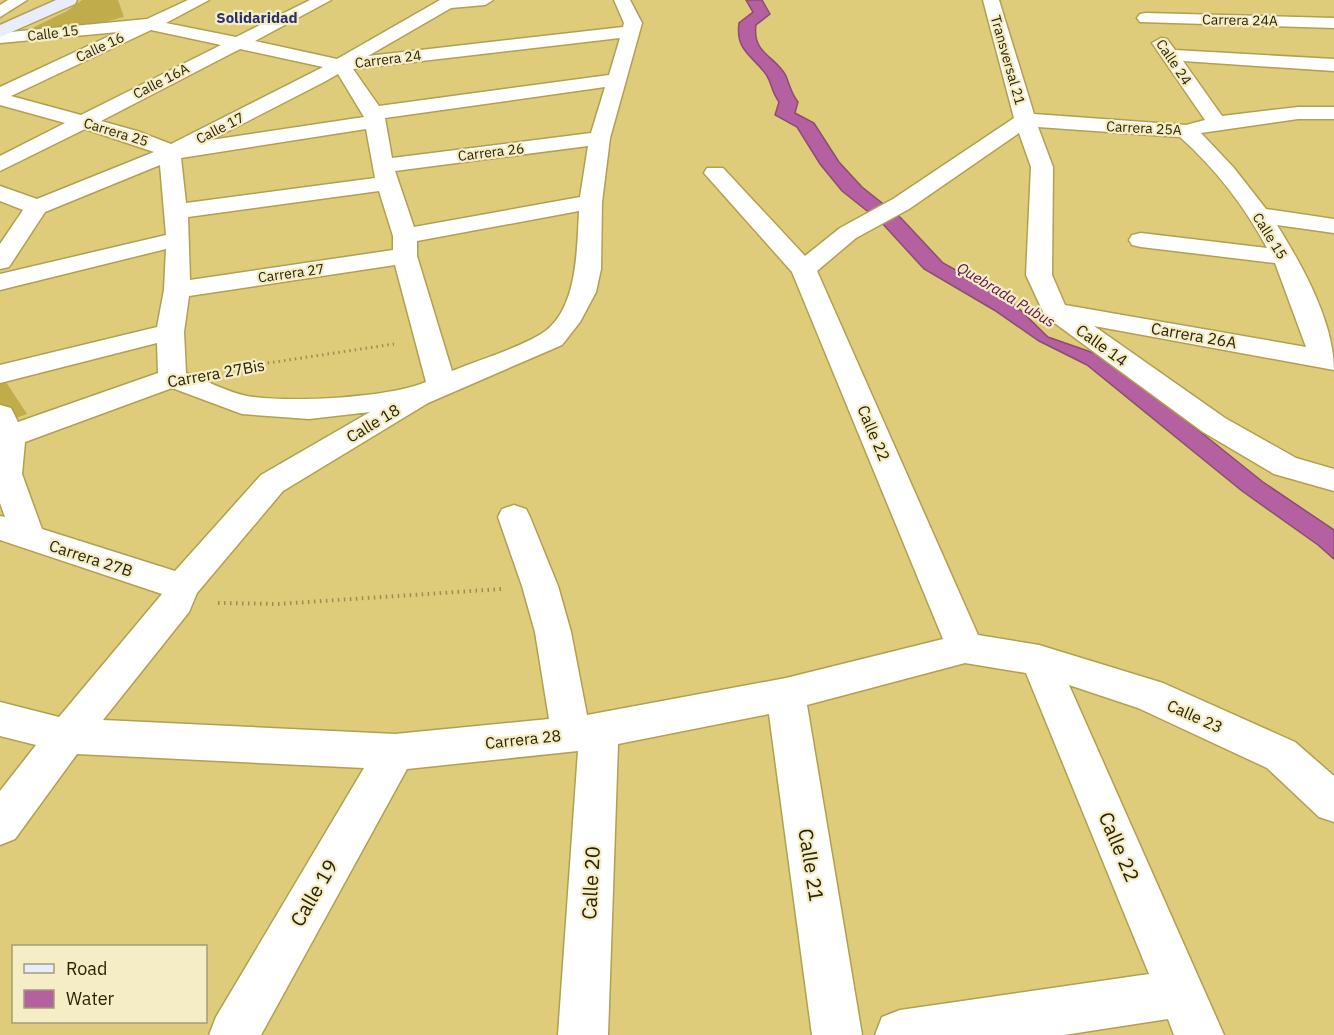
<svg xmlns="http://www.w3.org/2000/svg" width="1334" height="1035" viewBox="0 0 1334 1035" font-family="'IBM Plex Sans',sans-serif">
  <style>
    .green { fill: #c1ac4b }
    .water { fill: #b560a0; stroke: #8b4d70; stroke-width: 1.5 }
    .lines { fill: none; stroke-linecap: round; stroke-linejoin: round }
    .street-casing { stroke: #b2a050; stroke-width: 3 }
    .secondary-casing { stroke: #b2a050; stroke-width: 3 }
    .path-far1 { stroke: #9d8e4f; stroke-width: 3; stroke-dasharray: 1.5 4; stroke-linecap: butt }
    .path { stroke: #9d8e4f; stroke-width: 4; stroke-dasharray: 1.5 4.5; stroke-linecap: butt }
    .street { fill: #fff; fill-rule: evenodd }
    .secondary { fill: #e9ecfd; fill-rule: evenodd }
    .labels { text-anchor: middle; stroke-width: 4.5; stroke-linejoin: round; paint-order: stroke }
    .far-street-label { font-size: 14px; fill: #2a2201; stroke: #f5edc6 }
    .far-neighbourhood-label { font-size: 15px; font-weight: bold; fill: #2c2f6a; stroke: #f5edc6 }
    .far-water-label { font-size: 15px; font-style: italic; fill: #5c0c4e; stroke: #f5edc6 }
    .street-label { font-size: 16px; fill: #2a2201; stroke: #f5edc6 }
    .near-street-label { font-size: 20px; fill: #2a2201; stroke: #f5edc6 }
  </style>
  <rect width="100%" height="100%" fill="#decc7b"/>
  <g class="green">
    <path d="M 82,0 L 118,0 L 124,17 L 89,26 L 26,31 L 67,11 Z"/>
    <path d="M 0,373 L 27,414 L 0,424 Z"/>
  </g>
  <path class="water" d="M 746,0 L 762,0 L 770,14 L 756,25 C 752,54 776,56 786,76 C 790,86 791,93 798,102 L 795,113 L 814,123 L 839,162 L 862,187 L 901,218 L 943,263 L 1010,300 L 1048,337 L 1108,358 L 1263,482 L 1334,530 L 1334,559 L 1318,545 L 1242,491 L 1087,365 L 1039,341 L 994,310 L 924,269 L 881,222 L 842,191 L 820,164 L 797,127 L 775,115 L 779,102 C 771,91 772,84 767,76 C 754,56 735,52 739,23 L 753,12 Z"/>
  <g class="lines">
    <defs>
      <g id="street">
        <path d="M 8,0 L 27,0 L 0,17 L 0,5 Z"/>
        <path d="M 188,0 L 209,0 L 166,23 L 236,37 L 310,0 L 331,0 L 255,41 L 337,59 L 440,0 L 493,0 L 485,5 L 451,8 L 368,56 L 623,27 L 624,23 L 614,0 L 630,0 L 642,23 L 610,138 L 602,202 L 601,269 L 596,292 L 580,322 L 562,345 L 428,403 L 283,491 L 197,593 L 189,612 L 103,720 L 395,734 L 549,719 L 535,632 L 522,586 L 498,517 L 502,509 L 514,505 L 526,509 L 530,517 L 558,586 L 571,632 L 587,715 L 786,678 L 943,639 L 792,272 L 704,173 L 707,168 L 723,168 L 805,256 L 840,228 L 893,199 L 1014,118 L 983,0 L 999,0 L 1034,114 L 1186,125 L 1205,120 L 1152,43 L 1161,38 L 1167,39 L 1175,50 L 1334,59 L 1334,71 L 1183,61 L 1222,116 L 1298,107 L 1334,107 L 1334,119 L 1298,119 L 1201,133 L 1234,168 L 1266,209 L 1334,219 L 1334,233 L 1277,225 C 1302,265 1334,322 1334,370 L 1094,326 L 1225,418 L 1296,458 L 1334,469 L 1334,491 L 1274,474 L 1203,432 L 1045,316 L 1026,275 L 1031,167 L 1019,133 L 909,209 L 856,238 L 817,271 L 978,635 L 1039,645 L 1163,683 L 1295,742 L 1334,776 L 1334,822 L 1319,817 L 1267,768 L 1138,708 L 1069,685 L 1224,1035 L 1174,1035 L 1168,1019 L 1064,1035 L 875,1035 L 882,1017 L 900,1010 L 1149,974 L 1026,673 L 965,663 L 807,705 L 862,1035 L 812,1035 L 769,714 L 618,744 L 608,1035 L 558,1035 L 578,751 L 407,769 L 261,1035 L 209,1035 L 216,1017 L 364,768 L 77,754 L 15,839 L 0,845 L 0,791 L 36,745 L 0,736 L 0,702 L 59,717 L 162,594 L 0,540 L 0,516 L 5,517 L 0,503 L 0,405 L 11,408 L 18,422 L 158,373 L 157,343 L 0,383 L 0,365 L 157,327 L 164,290 L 166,249 L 0,290 L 0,274 L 166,235 L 160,165 L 45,212 L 9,267 L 0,269 L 0,244 L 23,210 L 0,201 L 0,186 L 37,199 L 154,152 L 85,129 L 0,171 L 0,156 L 65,123 L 0,105 L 0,87 L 118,32 L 0,43 L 0,33 L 147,19 ZM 151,30 L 221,45 L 81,115 L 11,96 ZM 620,38 L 609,75 L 379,106 L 353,69 ZM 240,49 L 323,67 L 171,144 L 137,131 L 101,121 ZM 338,74 L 364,117 L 211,140 L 324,82 ZM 605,87 L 591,133 L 392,158 L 385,118 ZM 1038,127 L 1180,137 C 1215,168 1245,207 1267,248 L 1141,233 L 1132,235 L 1129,240 L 1132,245 L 1141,247 L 1275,263 L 1306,347 L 1065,305 L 1052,275 L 1053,167 ZM 366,129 L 375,178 L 186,203 L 181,158 ZM 588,146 L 580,197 L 414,227 L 395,171 ZM 379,191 L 393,236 L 393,250 L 190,280 L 188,217 ZM 579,211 C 577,248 578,312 541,334 C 514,350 481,359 452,371 L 417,256 L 417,241 ZM 395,265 L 426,382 C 388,398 289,403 247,396 C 227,392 205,380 186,373 L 184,332 L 189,296 ZM 172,388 L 242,414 L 309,419 L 370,412 L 261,475 L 175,571 L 42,529 L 22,474 L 25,442 Z"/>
        <path d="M 1146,13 L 1334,18 L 1334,28 L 1140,22 L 1137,18 L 1140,14 Z"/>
      </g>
      <path id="secondary" d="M 56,0 L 77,0 L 75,4 L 0,37 L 0,25 Z"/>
    </defs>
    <use href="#street" class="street-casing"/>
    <use href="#secondary" class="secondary-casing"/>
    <path class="path-far1" d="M 235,368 L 394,344"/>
    <path class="path" d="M 218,603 L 278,604 L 501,589"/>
    <use href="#street" class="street"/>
    <use href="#secondary" class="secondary"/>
  </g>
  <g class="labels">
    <g class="far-street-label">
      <text transform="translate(1240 20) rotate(1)" y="5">Carrera 24A</text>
      <text transform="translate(53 33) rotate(-7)" y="5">Calle 15</text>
      <text transform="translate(100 47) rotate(-25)" y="5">Calle 16</text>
      <text transform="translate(388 59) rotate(-7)" y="5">Carrera 24</text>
      <text transform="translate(1008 60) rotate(74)" y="5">Transversal 21</text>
      <text transform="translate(1174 62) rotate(56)" y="5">Calle 24</text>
      <text transform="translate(161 81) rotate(-27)" y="5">Calle 16A</text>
      <text transform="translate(220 128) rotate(-27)" y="5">Calle 17</text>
      <text transform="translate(1144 128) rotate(3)" y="5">Carrera 25A</text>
      <text transform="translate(116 132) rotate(17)" y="5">Carrera 25</text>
      <text transform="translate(491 152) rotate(-7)" y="5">Carrera 26</text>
      <text transform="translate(1270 236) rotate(58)" y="5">Calle 15</text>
      <text transform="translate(291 273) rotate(-8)" y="5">Carrera 27</text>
    </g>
    <g class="far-neighbourhood-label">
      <text x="257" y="23">Solidaridad</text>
    </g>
    <g class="far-water-label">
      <text transform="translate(1006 295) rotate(31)" y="5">Quebrada Pubus</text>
    </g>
    <g class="street-label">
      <text transform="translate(1194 335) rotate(10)" y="6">Carrera 26A</text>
      <text transform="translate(1102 345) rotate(36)" y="6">Calle 14</text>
      <text transform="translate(216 373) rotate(-10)" y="6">Carrera 27Bis</text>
      <text transform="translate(373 423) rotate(-31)" y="6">Calle 18</text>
      <text transform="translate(874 433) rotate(67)" y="6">Calle 22</text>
      <text transform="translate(91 558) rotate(18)" y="6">Carrera 27B</text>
      <text transform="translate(1195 716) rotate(24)" y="6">Calle 23</text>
      <text transform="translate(523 739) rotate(-6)" y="6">Carrera 28</text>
    </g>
    <g class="near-street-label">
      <text transform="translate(1119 847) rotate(67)" y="7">Calle 22</text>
      <text transform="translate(811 865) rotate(81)" y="7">Calle 21</text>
      <text transform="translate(591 883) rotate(-87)" y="7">Calle 20</text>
      <text transform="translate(314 893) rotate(-60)" y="7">Calle 19</text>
    </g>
  </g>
  <rect x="12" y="945" width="195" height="78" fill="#f5edc6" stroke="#a49c77" stroke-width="1.5"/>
  <rect x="24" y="964" width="30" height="9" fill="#e9ecfd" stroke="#a49c77" stroke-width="1.5"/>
  <text x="66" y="975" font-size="18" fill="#2a2201">Road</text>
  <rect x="24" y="990" width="30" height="18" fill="#b560a0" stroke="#a49c77" stroke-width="1.5"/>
  <text x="66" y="1005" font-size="18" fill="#2a2201">Water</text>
</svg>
